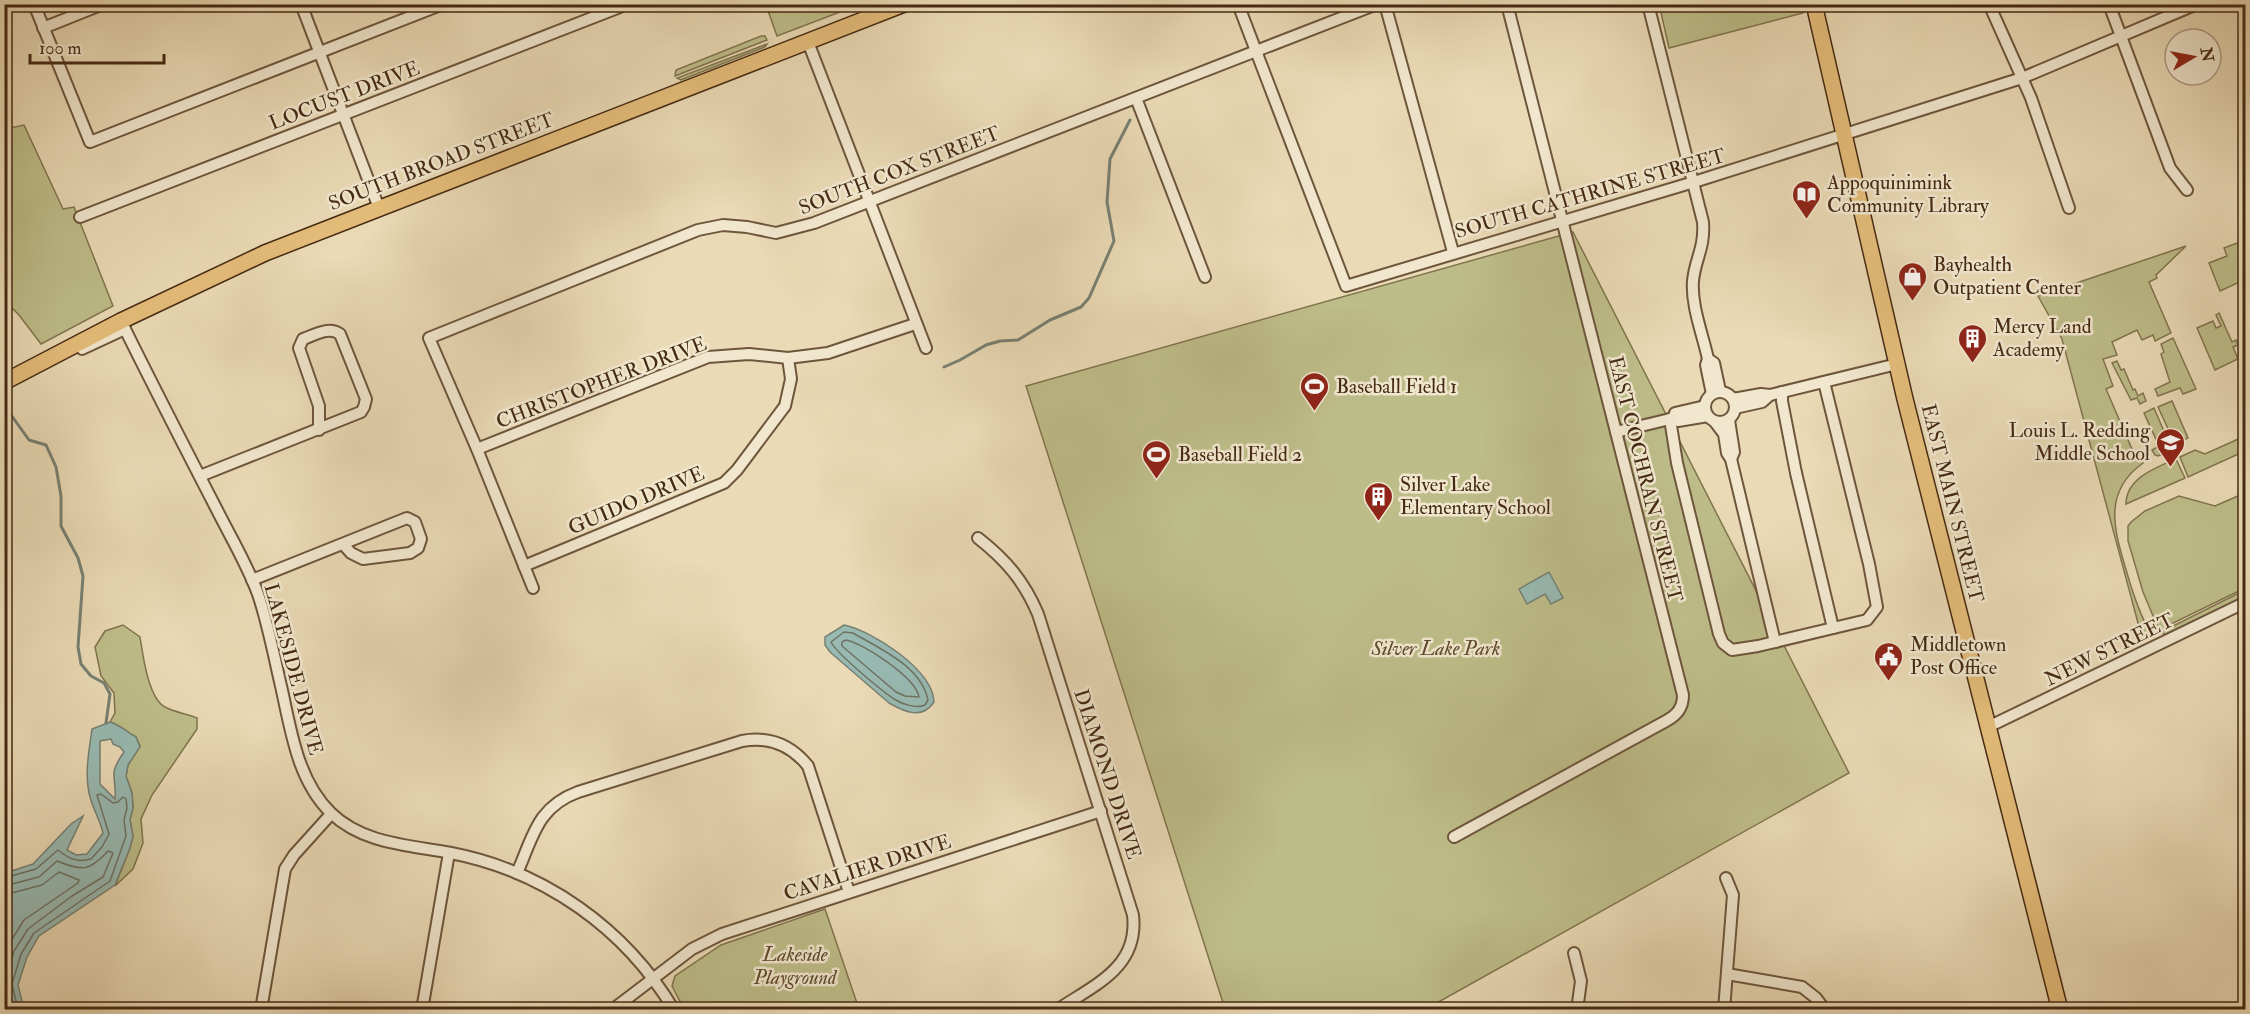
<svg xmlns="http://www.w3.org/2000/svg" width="2250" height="1014" viewBox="0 0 2250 1014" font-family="'IM FELL Double Pica',serif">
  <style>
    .green { fill: #bdbd89; stroke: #81744e; stroke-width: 1.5 }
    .water { fill: #98bab3; stroke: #778073; stroke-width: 1.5; fill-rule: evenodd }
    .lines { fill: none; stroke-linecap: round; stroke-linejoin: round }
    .shore { stroke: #6e7263; stroke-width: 1.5 }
    .stream { stroke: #778073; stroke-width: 3 }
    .street-casing { stroke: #6e563c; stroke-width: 14 }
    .primary-casing { stroke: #452a13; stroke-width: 18 }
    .street { stroke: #f1e7cf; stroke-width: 10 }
    .primary { stroke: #e5bd7a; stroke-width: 15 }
    .labels { text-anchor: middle; stroke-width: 5; stroke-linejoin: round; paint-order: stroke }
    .street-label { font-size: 20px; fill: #452a13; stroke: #f1e7cf }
    .poi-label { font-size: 20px; fill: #452a13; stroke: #f1e7cf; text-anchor: start }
    .park-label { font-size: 20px; font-style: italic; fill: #5d472b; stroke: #f1e7cf }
  </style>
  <rect width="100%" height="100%" fill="#eadab5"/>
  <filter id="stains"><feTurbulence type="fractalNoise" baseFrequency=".00333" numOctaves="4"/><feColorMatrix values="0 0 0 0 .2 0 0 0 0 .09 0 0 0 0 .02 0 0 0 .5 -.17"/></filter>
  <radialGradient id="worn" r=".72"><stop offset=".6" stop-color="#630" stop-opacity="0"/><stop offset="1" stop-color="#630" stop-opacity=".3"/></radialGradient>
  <g class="green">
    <path d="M 766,5 L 766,4 L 849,5 L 848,9 L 777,36 Z"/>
    <path d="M 1676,5 L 1801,5 L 1803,13 L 1669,48 L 1660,8 Z"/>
    <path d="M 761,36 L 765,36 L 767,40 L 675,76 L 676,70 Z"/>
    <path d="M 767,44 L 765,47 L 681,80 L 677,78 Z"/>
    <path d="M 24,125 L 63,209 L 74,207 L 113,306 L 41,344 L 19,315 L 5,301 L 4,129 Z"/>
    <path d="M 1573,232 L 1849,773 L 1426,1009 L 1225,1009 L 1026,386 Z"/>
    <path d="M 2245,240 L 2245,281 L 2244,280 L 2220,291 L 2209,263 L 2227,256 L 2224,248 Z"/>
    <path d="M 2186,246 L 2156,275 L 2157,278 L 2149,282 L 2171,333 L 2155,341 L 2153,335 L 2142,340 L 2137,330 L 2112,342 L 2117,355 L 2103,359 L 2113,386 L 2106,389 L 2135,456 L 2143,453 L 2143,463 C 2101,493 2115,532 2127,573 C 2133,594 2140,615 2151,634 L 2142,638 L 2062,339 L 2038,296 Z"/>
    <path d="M 2219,313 L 2232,342 L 2236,340 L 2238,345 L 2233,347 L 2238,359 L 2215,370 L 2197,328 L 2213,321 L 2216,328 L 2221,326 L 2216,315 Z"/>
    <path d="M 2173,338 L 2196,389 L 2183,394 L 2180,388 L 2158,396 L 2155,389 L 2170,382 L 2161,354 L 2164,352 L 2161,344 Z"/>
    <path d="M 2117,361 L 2121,370 L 2124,369 L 2133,390 L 2135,389 L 2138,396 L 2143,393 L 2146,401 L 2140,404 L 2137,398 L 2131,400 L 2112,363 Z"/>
    <path d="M 2172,401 L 2188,438 L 2175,444 L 2158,407 Z"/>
    <path d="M 2154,408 L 2172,450 L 2158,456 L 2155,455 L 2152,450 L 2159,446 L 2144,413 Z"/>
    <path d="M 2245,436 L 2245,451 L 2188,477 L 2180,457 L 2195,450 L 2205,454 Z"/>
    <path d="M 2176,459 L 2185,478 L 2126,504 C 2126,478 2157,467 2176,459 Z"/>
    <path d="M 2245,493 L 2245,588 L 2159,630 L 2143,592 L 2128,541 L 2128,526 L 2131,522 L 2145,511 L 2179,496 L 2215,506 Z"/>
    <path d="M 2245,590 L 2245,597 L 2167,636 L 2161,632 Z"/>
    <path d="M 123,625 L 140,637 C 143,655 148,698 165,707 C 174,712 187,714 197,718 L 197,729 L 152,795 L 141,819 L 143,843 L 133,869 L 115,886 L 130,848 L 133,836 L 130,820 L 133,808 L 132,793 L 126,776 L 128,765 L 140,746 L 136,737 C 126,732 120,725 110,722 L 115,713 L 114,693 L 101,676 L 95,647 L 105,631 Z"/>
    <path d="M 825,909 L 859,1009 L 684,1009 L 672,986 L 675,976 L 721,945 Z"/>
  </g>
  <g class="water">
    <path d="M 1549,572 L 1563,598 L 1551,604 L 1545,594 L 1527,604 L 1519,589 Z"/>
    <path d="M 844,625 C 873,631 933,670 934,702 C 922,720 905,712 889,703 L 830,652 L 825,645 L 825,637 Z"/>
    <path d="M 110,722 C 120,725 127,732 136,737 L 140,747 L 128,765 L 126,776 L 132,793 L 133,808 L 130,820 L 133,836 L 130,848 L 115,885 L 39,936 L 27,957 L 18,985 L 24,1009 L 5,1009 L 5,873 L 33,864 L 71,824 L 83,816 L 67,850 L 76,855 L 87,854 L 103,833 C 100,820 93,809 90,797 C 84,775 89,751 92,729 ZM 111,739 L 113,744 L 120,747 L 124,752 C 107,776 117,775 115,799 L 100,784 L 100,741 Z"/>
  </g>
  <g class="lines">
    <g class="shore">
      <path d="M 844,632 L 853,633 C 880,649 921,666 928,700 L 925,705 C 916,709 902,704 894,699 C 882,691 837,654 831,642 Z"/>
      <path d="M 846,640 C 865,644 916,678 919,697 L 905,696 L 896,692 L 842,646 L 842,642 Z"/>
      <path d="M 4,878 L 36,869 L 58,850 C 68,858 76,863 91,859 L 102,847 L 109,834 L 97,795 L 101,794 L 113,803 L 118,802 L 123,797 L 126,799 L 127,808 L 124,820 L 126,836 L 110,881 L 34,933 L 21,954 L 12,984 L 18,1010"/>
      <path d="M 4,886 L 39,877 L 57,861 C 82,871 89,872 108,851 L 113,853 L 103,877 L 72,896 L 28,929 L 14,951 L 5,982 L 10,1010"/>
      <path d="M 4,895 L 42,885 L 59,872 L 79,880 L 78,883 L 24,920 L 4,952"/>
    </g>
    <g class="stream">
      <path d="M 944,367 L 960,360 L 986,345 L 1000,341 L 1018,340 L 1050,320 L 1081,307 L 1089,298 L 1114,241 L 1107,202 L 1110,159 L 1130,120"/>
      <path d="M 4,405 L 29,440 L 46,445 L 56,467 L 61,496 L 61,526 L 78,558 L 83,576 L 78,647 L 81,664 L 91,676 L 104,683 L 110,694 L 106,723"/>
    </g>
    <defs>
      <g id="street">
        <path d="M 34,4 L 90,142 L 443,4"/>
        <path d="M 301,4 L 379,208"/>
        <path d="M 1238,4 L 1346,286 L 1694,182 L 2022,78 L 2197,4"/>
        <path d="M 1385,4 L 1453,252"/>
        <path d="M 1648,4 L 1703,222 C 1705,248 1695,259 1693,281 C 1691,306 1703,335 1708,359"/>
        <path d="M 1989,4 L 2031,98 L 2069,208"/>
        <path d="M 2109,4 L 2170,168 L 2187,190"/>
        <path d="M 43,28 L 103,4"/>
        <path d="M 808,42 L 926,348"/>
        <path d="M 1136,98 L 1205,277"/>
        <path d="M 80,217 L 620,7 L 619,4"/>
        <path d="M 121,321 C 152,384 184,446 216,508 C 230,536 247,564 258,594 C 268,624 274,656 281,686 C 291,730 297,780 331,813 C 363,844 409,845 451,853 C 544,871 625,928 674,1010"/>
        <path d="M 82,349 L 125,329"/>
        <circle cx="1720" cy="407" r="15"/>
        <path d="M 1782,392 L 1782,401 L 1796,473 L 1833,628"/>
        <path d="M 1712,394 L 1706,365 L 1708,359 L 1714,363 L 1720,391"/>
        <path d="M 1770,395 L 1897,364"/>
        <path d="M 1733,399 L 1761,394 L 1770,395 L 1762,402 L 1735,408"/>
        <path d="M 1705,406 L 1675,413 L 1674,418 L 1678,421 L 1708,416"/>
        <path d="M 1670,419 L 1677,463 L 1719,634 L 1723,643 L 1732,650 L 1758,646 L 1867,620 L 1877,607 L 1869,564 L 1824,382"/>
        <path d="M 1715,422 L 1724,434 L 1727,453 L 1731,459 L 1734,452 L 1729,420"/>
        <path d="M 1616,432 L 1674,418"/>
        <path d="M 477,449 L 708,357 L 749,354 L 788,358 L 828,353 L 915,324"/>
        <path d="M 1731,459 L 1775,642"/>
        <path d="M 200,476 L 361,412 L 364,407 L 366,399 L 340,334 C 328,326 315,335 303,339 L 299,348 L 319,406 L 319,430"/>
        <path d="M 978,538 C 1006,560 1024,581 1038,614 L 1133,915 C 1139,968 1094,985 1057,1010"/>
        <path d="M 524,566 L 724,483 L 737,470 L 785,406 L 791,379 L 788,358"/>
        <path d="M 252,580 L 407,518 L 415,522 L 421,539 L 418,548 L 410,553 L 363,559 L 351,553 L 343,544"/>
        <path d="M 533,588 L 477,449 L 429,338 L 698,230 L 723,225 L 747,227 L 776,233 L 814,223 L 1377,4"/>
        <path d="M 1988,727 L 2246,602"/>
        <path d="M 1454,837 L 1666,721 C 1677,715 1683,708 1683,695 L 1507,4"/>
        <path d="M 517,873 C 533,837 537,807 578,792 L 742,741 C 769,736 791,745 808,766 L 849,892"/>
        <path d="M 1574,953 L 1581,981 L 1577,1010"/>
        <path d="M 1727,974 L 1802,987 L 1816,998 L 1825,1010"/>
        <path d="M 261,1010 L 285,869 L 294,855 L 331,814"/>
        <path d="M 422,1010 L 449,853"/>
        <path d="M 612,1010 L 692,949 L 722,934 L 1101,811"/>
        <path d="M 1724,1010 L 1733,895 L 1726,878"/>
      </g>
      <g id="primary">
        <path d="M 1814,4 L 1905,399 L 2060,1010"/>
        <path d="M 4,382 L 121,321 L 265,253 L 904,4"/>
      </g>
    </defs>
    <use href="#street" class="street-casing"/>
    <use href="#primary" class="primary-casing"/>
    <use href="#street" class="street"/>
    <use href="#primary" class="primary"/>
  </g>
  <defs>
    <symbol id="library-pin" viewBox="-11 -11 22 30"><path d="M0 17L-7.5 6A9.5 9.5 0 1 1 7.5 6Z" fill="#8f2418" stroke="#f1e7cf"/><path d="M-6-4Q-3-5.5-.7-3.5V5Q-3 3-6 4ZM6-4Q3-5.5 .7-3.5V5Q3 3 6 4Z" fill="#fff"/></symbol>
    <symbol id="shop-pin" viewBox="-11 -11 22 30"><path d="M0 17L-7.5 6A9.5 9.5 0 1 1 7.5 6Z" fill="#8f2418" stroke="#f1e7cf"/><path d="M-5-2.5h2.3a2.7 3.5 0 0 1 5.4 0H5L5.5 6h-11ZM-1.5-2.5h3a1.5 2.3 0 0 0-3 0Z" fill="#fff"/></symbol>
    <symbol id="building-pin" viewBox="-11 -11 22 30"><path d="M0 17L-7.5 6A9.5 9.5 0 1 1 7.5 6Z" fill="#8f2418" stroke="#f1e7cf"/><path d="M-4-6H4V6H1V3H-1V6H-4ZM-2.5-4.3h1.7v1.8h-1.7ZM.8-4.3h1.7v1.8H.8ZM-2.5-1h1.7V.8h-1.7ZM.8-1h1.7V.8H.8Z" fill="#fff"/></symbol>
    <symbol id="stadium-pin" viewBox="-11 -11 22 30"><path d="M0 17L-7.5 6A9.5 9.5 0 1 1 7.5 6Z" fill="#8f2418" stroke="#f1e7cf"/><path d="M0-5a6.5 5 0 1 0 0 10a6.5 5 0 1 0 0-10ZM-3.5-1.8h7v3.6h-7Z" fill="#fff"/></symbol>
    <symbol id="school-pin" viewBox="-11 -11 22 30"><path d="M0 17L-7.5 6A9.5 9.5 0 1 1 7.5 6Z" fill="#8f2418" stroke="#f1e7cf"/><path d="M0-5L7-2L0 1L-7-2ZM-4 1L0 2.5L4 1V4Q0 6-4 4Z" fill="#fff"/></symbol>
    <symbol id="civic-pin" viewBox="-11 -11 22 30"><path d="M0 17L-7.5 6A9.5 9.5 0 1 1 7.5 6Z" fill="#8f2418" stroke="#f1e7cf"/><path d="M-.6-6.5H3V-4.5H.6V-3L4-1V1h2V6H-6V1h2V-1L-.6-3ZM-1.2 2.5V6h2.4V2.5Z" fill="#fff"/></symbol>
  </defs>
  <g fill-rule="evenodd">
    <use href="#library-pin" x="1790" y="178" width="33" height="45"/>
    <use href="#shop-pin" x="1896" y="260" width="33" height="45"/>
    <use href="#building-pin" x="1956" y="322" width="33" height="45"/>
    <use href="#stadium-pin" x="1298" y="370" width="33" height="45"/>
    <use href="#school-pin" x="2154" y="426" width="33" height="45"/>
    <use href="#stadium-pin" x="1140" y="438" width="33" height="45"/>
    <use href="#building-pin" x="1362" y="480" width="33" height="45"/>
    <use href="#civic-pin" x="1872" y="640" width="33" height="45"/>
  </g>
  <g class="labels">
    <g class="street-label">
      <text transform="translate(344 95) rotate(-21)" y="7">LOCUST DRIVE</text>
      <text transform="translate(441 161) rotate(-21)" y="7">SOUTH BROAD STREET</text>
      <text transform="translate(899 170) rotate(-21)" y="7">SOUTH COX STREET</text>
      <text transform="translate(1590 193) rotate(-16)" y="7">SOUTH CATHRINE STREET</text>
      <text transform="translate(601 382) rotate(-21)" y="7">CHRISTOPHER DRIVE</text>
      <text transform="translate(1646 479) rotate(76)" y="7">EAST COCHRAN STREET</text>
      <text transform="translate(636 500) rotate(-23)" y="7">GUIDO DRIVE</text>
      <text transform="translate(1953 503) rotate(76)" y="7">EAST MAIN STREET</text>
      <text transform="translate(2109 649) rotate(-26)" y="7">NEW STREET</text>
      <text transform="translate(294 669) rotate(75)" y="7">LAKESIDE DRIVE</text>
      <text transform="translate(1108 774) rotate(72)" y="7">DIAMOND DRIVE</text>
      <text transform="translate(867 867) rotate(-18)" y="7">CAVALIER DRIVE</text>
    </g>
    <g class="poi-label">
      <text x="1827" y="189">Appoquinimink<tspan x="1827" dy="23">Community Library</tspan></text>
      <text x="1933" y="271">Bayhealth<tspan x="1933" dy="23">Outpatient Center</tspan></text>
      <text x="1993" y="333">Mercy Land<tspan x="1993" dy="23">Academy</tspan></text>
      <text x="1336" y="393">Baseball Field 1</text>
      <text x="2150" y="437" text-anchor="end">Louis L. Redding<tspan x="2150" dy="23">Middle School</tspan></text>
      <text x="1178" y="461">Baseball Field 2</text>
      <text x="1400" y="491">Silver Lake<tspan x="1400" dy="23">Elementary School</tspan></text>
      <text x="1910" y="651">Middletown<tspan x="1910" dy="23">Post Office</tspan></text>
    </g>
    <g class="park-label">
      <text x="1436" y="655">Silver Lake Park</text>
      <text x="795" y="961">Lakeside<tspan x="795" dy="23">Playground</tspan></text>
    </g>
  </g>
  <rect width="2250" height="1014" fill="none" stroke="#eadab5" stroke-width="24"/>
  <rect x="6" y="6" width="2238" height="1002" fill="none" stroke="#452a13" stroke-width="3"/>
  <rect x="12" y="12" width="2226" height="990" fill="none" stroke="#452a13" stroke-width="1.5"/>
  <g transform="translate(2193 57) rotate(80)"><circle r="28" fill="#f1e7cf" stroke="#ac9b84" stroke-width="1.5"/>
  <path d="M0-4.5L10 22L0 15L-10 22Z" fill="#8f2418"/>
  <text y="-9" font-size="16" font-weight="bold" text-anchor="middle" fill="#452a13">N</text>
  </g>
  <path d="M30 54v9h134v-9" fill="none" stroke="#452a13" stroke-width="3"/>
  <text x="39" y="54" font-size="18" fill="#452a13" stroke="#f1e7cf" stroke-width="4.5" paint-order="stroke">100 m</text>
  <rect width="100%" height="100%" filter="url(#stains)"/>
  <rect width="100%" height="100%" fill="url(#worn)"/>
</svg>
